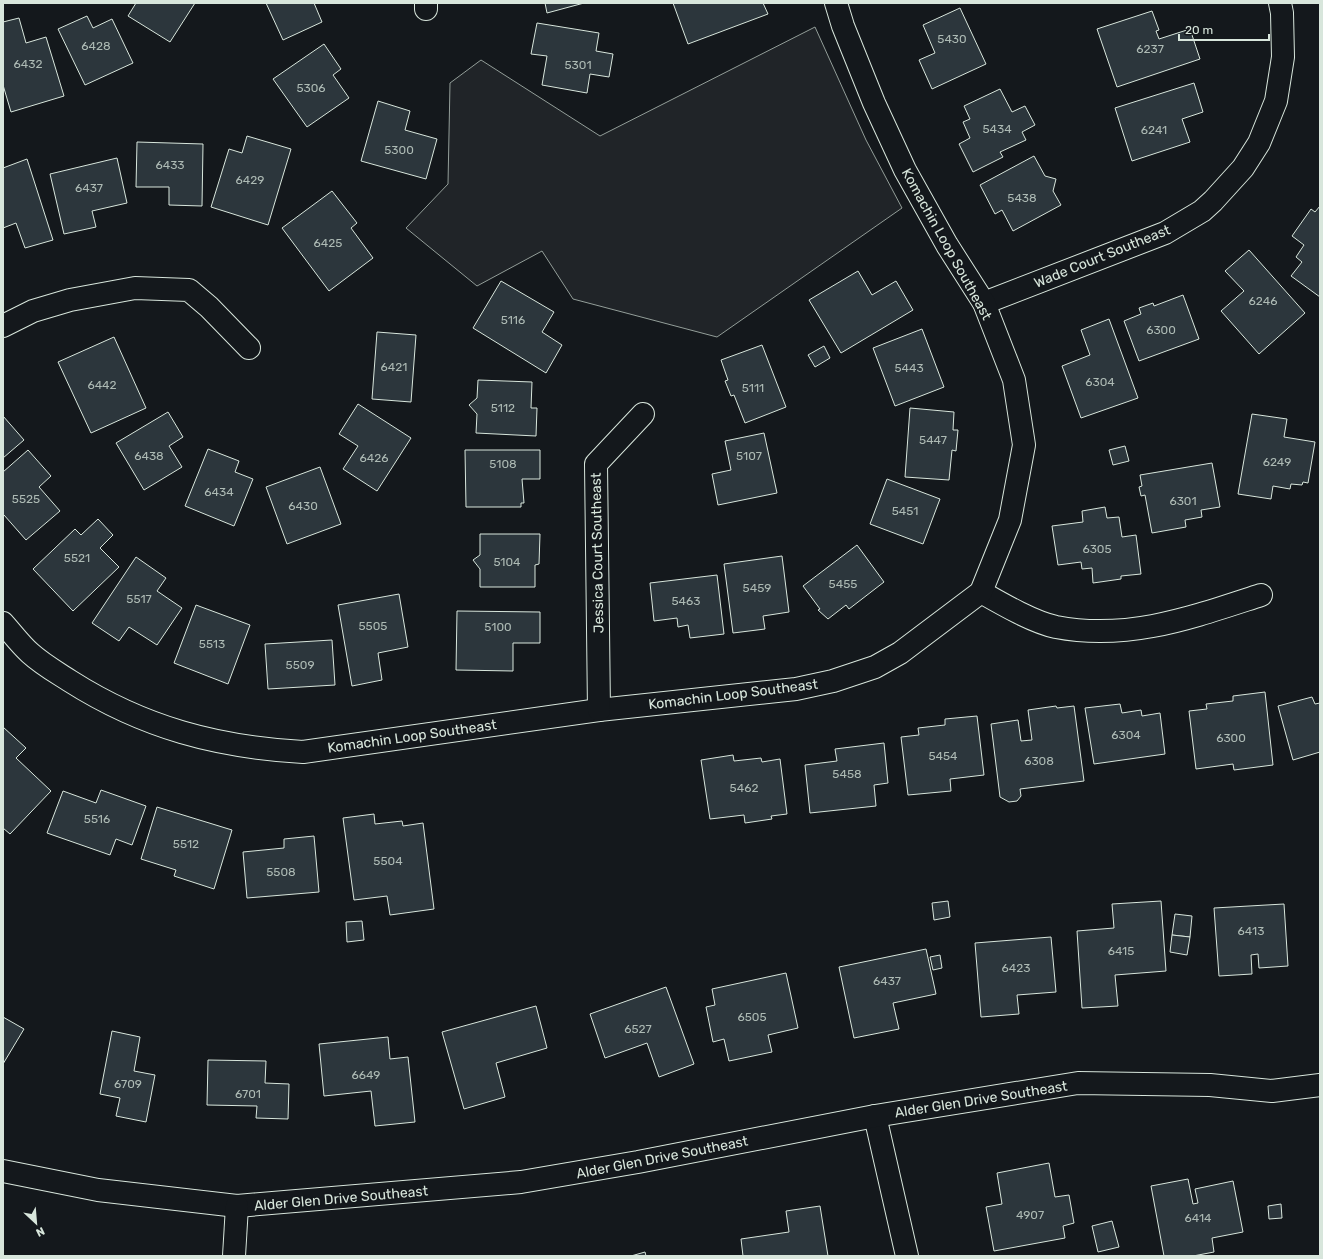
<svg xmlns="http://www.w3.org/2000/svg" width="1323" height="1259" viewBox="0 0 1323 1259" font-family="Rubik,sans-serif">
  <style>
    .green { fill: #202428; stroke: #939e99 }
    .building { fill: #2c363c; stroke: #d8e6dc }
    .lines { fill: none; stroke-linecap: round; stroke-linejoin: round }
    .minor-casing { stroke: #d8e6dc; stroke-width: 24 }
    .minor { stroke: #14181c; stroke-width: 22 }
    .labels { text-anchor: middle; stroke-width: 3; stroke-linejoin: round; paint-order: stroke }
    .number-label { font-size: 12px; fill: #adbab4 }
    .street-label { font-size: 14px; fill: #d8e6dc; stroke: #14181c }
  </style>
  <rect width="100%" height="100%" fill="#14181c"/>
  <path class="green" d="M 815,27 L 866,140 L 902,208 L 717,337 L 573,299 L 542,251 L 477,286 L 406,228 L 448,184 L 450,83 L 481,60 L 600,136 Z"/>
  <g class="building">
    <path d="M 136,3 L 195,3 L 170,42 L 128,16 Z"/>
    <path d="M 266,3 L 314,3 L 322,22 L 283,40 Z"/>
    <path d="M 545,3 L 584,3 L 547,13 Z"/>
    <path d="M 673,3 L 763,3 L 768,14 L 688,44 Z"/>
    <path d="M 960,8 L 986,64 L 932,89 L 919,60 L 935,53 L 923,25 Z"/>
    <path d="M 1152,11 L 1159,30 L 1156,31 L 1159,39 L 1190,29 L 1200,59 L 1117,87 L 1097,29 Z"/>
    <path d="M 87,16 L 93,28 L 112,19 L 133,63 L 85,85 L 58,29 Z"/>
    <path d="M 19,18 L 26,43 L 46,37 L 64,96 L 11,112 L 3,85 L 3,22 Z"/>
    <path d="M 537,23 L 599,33 L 596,51 L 613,54 L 609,77 L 590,74 L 587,93 L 542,85 L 547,56 L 531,54 Z"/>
    <path d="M 324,44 L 341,69 L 333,75 L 349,98 L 307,127 L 273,79 Z"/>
    <path d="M 1194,83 L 1203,112 L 1182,119 L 1190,142 L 1132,161 L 1115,108 Z"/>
    <path d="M 1000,89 L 1012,112 L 1025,106 L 1035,125 L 1022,132 L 1026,140 L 1000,152 L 1003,157 L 973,172 L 959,144 L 970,138 L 963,122 L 970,119 L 964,106 Z"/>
    <path d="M 378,101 L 410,111 L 405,130 L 437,139 L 426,179 L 361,161 Z"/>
    <path d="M 247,136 L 291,149 L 268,225 L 211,207 L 229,149 L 242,153 Z"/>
    <path d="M 137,142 L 203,144 L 202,206 L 169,205 L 169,187 L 136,187 Z"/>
    <path d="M 1034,156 L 1045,176 L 1056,179 L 1053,191 L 1061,205 L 1013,231 L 1002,210 L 995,214 L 980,185 Z"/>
    <path d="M 117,158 L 127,203 L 92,211 L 96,227 L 64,234 L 50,174 Z"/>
    <path d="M 27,159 L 53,240 L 25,248 L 16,223 L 3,228 L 3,168 Z"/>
    <path d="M 332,191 L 357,223 L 351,228 L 373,258 L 329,291 L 282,228 Z"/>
    <path d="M 1320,206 L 1320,297 L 1291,276 L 1302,262 L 1296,257 L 1304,245 L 1292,236 L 1311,209 L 1315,212 Z"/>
    <path d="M 1249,250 L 1305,313 L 1259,354 L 1221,311 L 1244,291 L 1225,271 Z"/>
    <path d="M 858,271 L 872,295 L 896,281 L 913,310 L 841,353 L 809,300 Z"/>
    <path d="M 501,281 L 554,312 L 542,332 L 562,345 L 546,373 L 473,328 Z"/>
    <path d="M 1183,295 L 1199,339 L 1139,361 L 1124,321 L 1141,314 L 1139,308 L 1153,303 L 1154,306 Z"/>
    <path d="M 1109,319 L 1138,398 L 1081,418 L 1062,366 L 1090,355 L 1081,330 Z"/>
    <path d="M 922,329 L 944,387 L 895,406 L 873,348 Z"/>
    <path d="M 377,332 L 416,335 L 411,402 L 372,399 Z"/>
    <path d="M 114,337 L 146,408 L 91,433 L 58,362 Z"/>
    <path d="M 762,345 L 786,407 L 745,423 L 734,395 L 731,396 L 725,381 L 728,380 L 721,360 Z"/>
    <path d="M 824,346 L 830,358 L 815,367 L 808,355 Z"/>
    <path d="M 478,380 L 532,382 L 531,408 L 537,408 L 536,436 L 476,433 L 477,414 L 469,405 L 477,398 Z"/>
    <path d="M 358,404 L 411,438 L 377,491 L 343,469 L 358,446 L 339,434 Z"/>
    <path d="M 910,408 L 954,412 L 953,430 L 958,430 L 956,451 L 952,450 L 949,480 L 905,477 Z"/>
    <path d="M 168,412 L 183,437 L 169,446 L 182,467 L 144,490 L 116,443 Z"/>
    <path d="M 1252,414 L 1287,419 L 1284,437 L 1315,442 L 1308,483 L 1303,482 L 1302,485 L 1291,484 L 1290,489 L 1273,486 L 1271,499 L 1238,494 Z"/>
    <path d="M 3,416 L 24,440 L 3,458 Z"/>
    <path d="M 764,433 L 777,493 L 718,505 L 712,474 L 731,470 L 725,441 Z"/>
    <path d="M 1125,446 L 1129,461 L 1113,465 L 1109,450 Z"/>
    <path d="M 208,449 L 239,461 L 235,472 L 253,479 L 234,526 L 185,506 Z"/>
    <path d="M 28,450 L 51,476 L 39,487 L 60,511 L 26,540 L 4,515 L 3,516 L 3,472 Z"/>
    <path d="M 465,450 L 540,450 L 540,479 L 522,479 L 524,503 L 521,503 L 521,507 L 466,507 Z"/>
    <path d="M 1212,463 L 1220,507 L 1201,510 L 1202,517 L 1185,520 L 1186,527 L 1152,533 L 1145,495 L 1141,496 L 1139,487 L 1142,486 L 1140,475 Z"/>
    <path d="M 320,467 L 341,524 L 287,544 L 266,487 Z"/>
    <path d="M 887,479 L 940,499 L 923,544 L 870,524 Z"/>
    <path d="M 1105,507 L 1107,518 L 1119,517 L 1122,537 L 1136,535 L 1141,574 L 1121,576 L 1121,579 L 1093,583 L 1092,568 L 1082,569 L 1081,562 L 1058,565 L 1052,526 L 1083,522 L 1082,511 Z"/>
    <path d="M 98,519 L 113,535 L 100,548 L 119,567 L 73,611 L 33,569 L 75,529 L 81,535 Z"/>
    <path d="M 480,534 L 540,534 L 539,564 L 535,565 L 535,587 L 480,587 L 480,569 L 473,560 L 480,555 Z"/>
    <path d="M 857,545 L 884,582 L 849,609 L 846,605 L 828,619 L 818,610 L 820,609 L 803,586 Z"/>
    <path d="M 782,556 L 789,612 L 763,616 L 765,629 L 733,633 L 724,564 Z"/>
    <path d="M 136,557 L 166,578 L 157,591 L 182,608 L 157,645 L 129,627 L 119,641 L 92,623 Z"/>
    <path d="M 717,575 L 724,634 L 690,638 L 688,625 L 678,627 L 677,618 L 654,621 L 650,583 Z"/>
    <path d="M 399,594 L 408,647 L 378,653 L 382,680 L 352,686 L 338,605 Z"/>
    <path d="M 196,605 L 250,625 L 228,684 L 174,663 Z"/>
    <path d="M 457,611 L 540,612 L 540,643 L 513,643 L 513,671 L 456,670 Z"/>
    <path d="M 332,640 L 335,685 L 268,689 L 265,644 Z"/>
    <path d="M 1265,692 L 1273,765 L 1234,770 L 1233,764 L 1196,769 L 1189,711 L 1207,709 L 1206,704 L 1233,701 L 1233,696 Z"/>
    <path d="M 1312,697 L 1315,704 L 1320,703 L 1320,752 L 1293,760 L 1278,706 Z"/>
    <path d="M 1120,704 L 1122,713 L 1141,710 L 1142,716 L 1160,713 L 1165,754 L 1094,764 L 1085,708 Z"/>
    <path d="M 1056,706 L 1057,708 L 1074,706 L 1084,781 L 1020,789 L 1021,796 L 1017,801 L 1009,802 L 1000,797 L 991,724 L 1018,720 L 1021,741 L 1032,740 L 1028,710 Z"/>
    <path d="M 977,716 L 984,775 L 950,779 L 951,791 L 908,795 L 901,737 L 919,735 L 918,728 L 945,725 L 945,719 Z"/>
    <path d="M 3,727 L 26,748 L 16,758 L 51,791 L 10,834 L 3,828 Z"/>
    <path d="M 884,743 L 888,783 L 874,785 L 876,806 L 810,813 L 805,765 L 837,761 L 835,749 Z"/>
    <path d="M 733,755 L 734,761 L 761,758 L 762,762 L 780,759 L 787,814 L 771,816 L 772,819 L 745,823 L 744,815 L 710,819 L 701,760 Z"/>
    <path d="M 101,790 L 146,806 L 132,845 L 116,839 L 110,855 L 47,833 L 63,791 L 96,803 Z"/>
    <path d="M 157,807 L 232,830 L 214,889 L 174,876 L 176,870 L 141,859 Z"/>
    <path d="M 374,814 L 375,824 L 402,821 L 403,826 L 423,823 L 434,909 L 390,915 L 387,896 L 354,900 L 343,818 Z"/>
    <path d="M 314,836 L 319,892 L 247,898 L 243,852 L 284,848 L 284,839 Z"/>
    <path d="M 948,901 L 950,917 L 934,920 L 932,903 Z"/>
    <path d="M 1161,901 L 1166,971 L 1115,975 L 1118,1006 L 1082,1008 L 1077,931 L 1114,928 L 1112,904 Z"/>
    <path d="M 1284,904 L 1288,966 L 1259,968 L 1258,954 L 1251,955 L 1252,974 L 1219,976 L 1214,908 Z"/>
    <path d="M 1175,914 L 1192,916 L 1190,937 L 1172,935 Z"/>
    <path d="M 362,921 L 364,940 L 347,942 L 346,922 Z"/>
    <path d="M 1172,935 L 1190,937 L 1187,955 L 1170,952 Z"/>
    <path d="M 1051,937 L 1056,992 L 1017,995 L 1019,1014 L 981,1017 L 975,943 Z"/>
    <path d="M 926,949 L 936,994 L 893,1003 L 899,1029 L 854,1038 L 839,967 Z"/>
    <path d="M 940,955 L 942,968 L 933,970 L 930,957 Z"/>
    <path d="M 786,973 L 798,1028 L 768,1035 L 772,1052 L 729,1061 L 724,1039 L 713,1042 L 706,1007 L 715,1005 L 712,989 Z"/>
    <path d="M 666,987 L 694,1064 L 659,1077 L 647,1043 L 605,1058 L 590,1014 Z"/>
    <path d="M 536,1006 L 547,1048 L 496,1063 L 505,1097 L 464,1109 L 442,1032 Z"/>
    <path d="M 3,1017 L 24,1029 L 3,1064 Z"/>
    <path d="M 112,1031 L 140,1037 L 134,1071 L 155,1075 L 146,1122 L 116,1116 L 120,1098 L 100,1094 Z"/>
    <path d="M 388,1037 L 390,1059 L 408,1057 L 415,1122 L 375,1126 L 371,1091 L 324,1096 L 319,1044 Z"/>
    <path d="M 208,1060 L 266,1061 L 265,1083 L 289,1084 L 288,1119 L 256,1118 L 257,1106 L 207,1105 Z"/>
    <path d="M 1049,1163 L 1055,1197 L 1069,1195 L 1074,1223 L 1063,1226 L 1065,1238 L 994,1251 L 986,1207 L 1002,1204 L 997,1173 Z"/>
    <path d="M 1188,1179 L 1193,1204 L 1198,1203 L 1195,1189 L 1233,1181 L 1243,1232 L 1212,1238 L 1214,1252 L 1193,1256 L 1164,1256 L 1151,1186 Z"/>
    <path d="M 1281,1204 L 1282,1218 L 1269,1219 L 1268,1206 Z"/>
    <path d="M 820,1206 L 828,1256 L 743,1256 L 741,1239 L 789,1232 L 786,1211 Z"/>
    <path d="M 1112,1221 L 1119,1247 L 1098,1252 L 1092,1226 Z"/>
    <path d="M 645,1252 L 646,1256 L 631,1256 Z"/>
  </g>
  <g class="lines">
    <defs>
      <g id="minor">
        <path d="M 426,9 L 426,3"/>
        <path d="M 984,303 L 1165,233 L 1202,211 L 1213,201 L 1243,168 L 1259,143 L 1276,101 L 1283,57 L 1282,13 L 1280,3"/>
        <path d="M 3,326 L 33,311 L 70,300 L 135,288 L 189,290 L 209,307 L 249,348"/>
        <path d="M 981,592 C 1002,604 1033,622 1056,627 C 1129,641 1193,617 1261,595"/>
        <path d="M 3,623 C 12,633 20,644 30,653 C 42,664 56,672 70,681 C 144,728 217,747 303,752 L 599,710 L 796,689 L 833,681 L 875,667 L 900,653 L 981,592 L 1010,520 L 1024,445 L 1014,380 L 984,303 L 947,245 L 905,170 L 874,103 L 843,26 L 836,3"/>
        <path d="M 599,710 L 596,464 L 643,414"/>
        <path d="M 875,1116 L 907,1256"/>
        <path d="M 3,1171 L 98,1190 L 237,1206 L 521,1182 L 638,1162 L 875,1116 L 1078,1083 L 1210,1085 L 1272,1091 L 1320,1085"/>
        <path d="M 234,1256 L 237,1206"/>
      </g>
    </defs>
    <use href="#minor" class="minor-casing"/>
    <use href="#minor" class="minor"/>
  </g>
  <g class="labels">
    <g class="number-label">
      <text x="952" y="43">5430</text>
      <text x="96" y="50">6428</text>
      <text x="1150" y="53">6237</text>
      <text x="28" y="68">6432</text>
      <text x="578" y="69">5301</text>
      <text x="311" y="92">5306</text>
      <text x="997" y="133">5434</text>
      <text x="1154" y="134">6241</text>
      <text x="399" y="154">5300</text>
      <text x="170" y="169">6433</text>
      <text x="250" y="184">6429</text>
      <text x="89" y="192">6437</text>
      <text x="1022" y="202">5438</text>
      <text x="328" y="247">6425</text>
      <text x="1263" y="305">6246</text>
      <text x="513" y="324">5116</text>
      <text x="1161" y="334">6300</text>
      <text x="394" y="371">6421</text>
      <text x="909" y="372">5443</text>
      <text x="1100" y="386">6304</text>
      <text x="102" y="389">6442</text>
      <text x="753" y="392">5111</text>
      <text x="503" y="412">5112</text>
      <text x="933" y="444">5447</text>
      <text x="149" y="460">6438</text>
      <text x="749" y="460">5107</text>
      <text x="374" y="462">6426</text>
      <text x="1277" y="466">6249</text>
      <text x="503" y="468">5108</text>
      <text x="219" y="496">6434</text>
      <text x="26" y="503">5525</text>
      <text x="1183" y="505">6301</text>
      <text x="303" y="510">6430</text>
      <text x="905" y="515">5451</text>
      <text x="1097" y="553">6305</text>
      <text x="77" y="562">5521</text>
      <text x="507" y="566">5104</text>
      <text x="843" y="588">5455</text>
      <text x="757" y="592">5459</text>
      <text x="139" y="603">5517</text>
      <text x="686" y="605">5463</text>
      <text x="373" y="630">5505</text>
      <text x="498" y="631">5100</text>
      <text x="212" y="648">5513</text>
      <text x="300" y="669">5509</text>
      <text x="1126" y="739">6304</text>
      <text x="1231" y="742">6300</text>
      <text x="943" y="760">5454</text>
      <text x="1039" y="765">6308</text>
      <text x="847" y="778">5458</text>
      <text x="744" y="792">5462</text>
      <text x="97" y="823">5516</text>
      <text x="186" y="848">5512</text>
      <text x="388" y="865">5504</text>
      <text x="281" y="876">5508</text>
      <text x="1251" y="935">6413</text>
      <text x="1121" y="955">6415</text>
      <text x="1016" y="972">6423</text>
      <text x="887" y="985">6437</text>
      <text x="752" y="1021">6505</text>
      <text x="638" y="1033">6527</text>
      <text x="366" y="1079">6649</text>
      <text x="128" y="1088">6709</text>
      <text x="248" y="1098">6701</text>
      <text x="1030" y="1219">4907</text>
      <text x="1198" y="1222">6414</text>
    </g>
    <g class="street-label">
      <text transform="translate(947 244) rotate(61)" y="5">Komachin Loop Southeast</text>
      <text transform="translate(1102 256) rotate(-22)" y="5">Wade Court Southeast</text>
      <text transform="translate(597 553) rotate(-91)" y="5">Jessica Court Southeast</text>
      <text transform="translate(733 694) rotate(-7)" y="5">Komachin Loop Southeast</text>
      <text transform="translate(412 736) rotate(-8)" y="5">Komachin Loop Southeast</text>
      <text transform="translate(981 1099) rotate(-9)" y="5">Alder Glen Drive Southeast</text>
      <text transform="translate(662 1157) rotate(-11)" y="5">Alder Glen Drive Southeast</text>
      <text transform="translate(341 1198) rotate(-5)" y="5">Alder Glen Drive Southeast</text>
    </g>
  </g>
  <rect width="1323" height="1259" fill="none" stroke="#d8e6dc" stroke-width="8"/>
  <g transform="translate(36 1223) rotate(154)" stroke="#14181c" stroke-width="3" paint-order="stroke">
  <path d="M0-3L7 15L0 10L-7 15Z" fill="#d8e6dc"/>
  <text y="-6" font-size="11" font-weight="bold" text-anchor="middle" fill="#d8e6dc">N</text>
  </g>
  <path d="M1179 34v6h90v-6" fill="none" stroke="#d8e6dc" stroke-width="2"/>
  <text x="1185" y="34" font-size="12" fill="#d8e6dc" stroke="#14181c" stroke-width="3" paint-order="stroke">20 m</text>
</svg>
